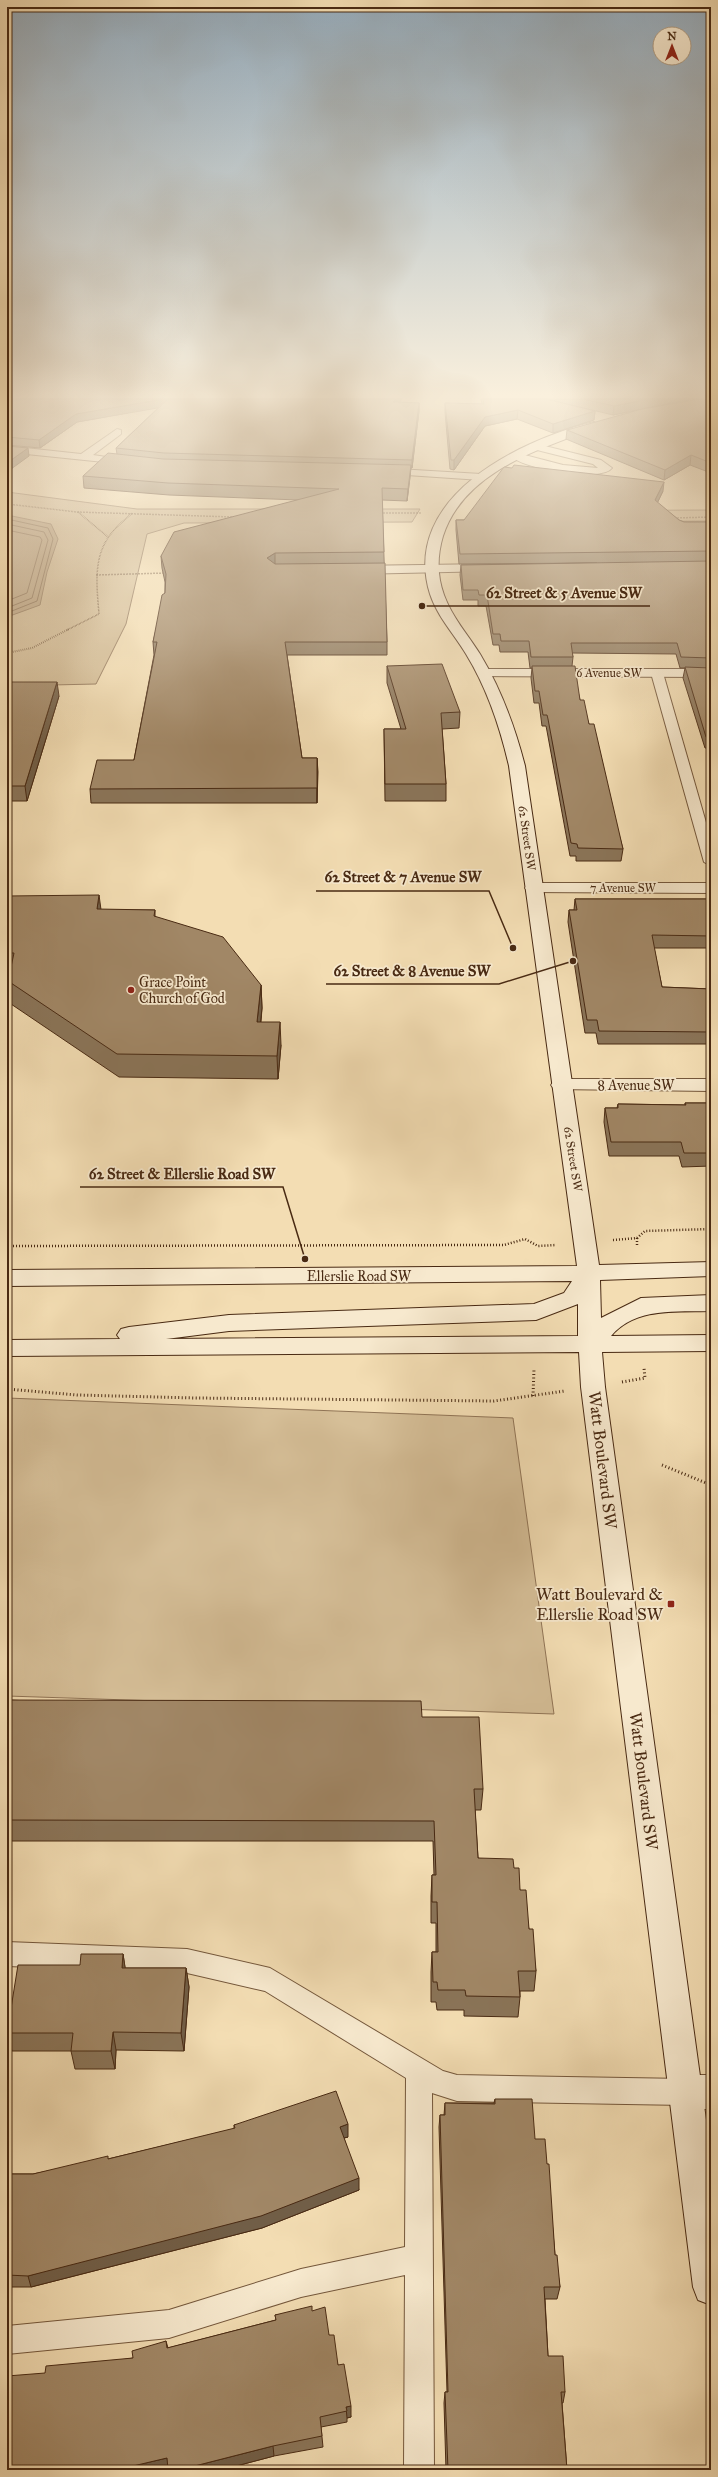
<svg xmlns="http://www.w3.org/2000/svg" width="718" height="2477" viewBox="0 0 718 2477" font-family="'IM FELL Great Primer',serif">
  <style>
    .green { fill: #d6bf98; stroke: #907456 }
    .water { fill: #b9a07d; stroke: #8c7153 }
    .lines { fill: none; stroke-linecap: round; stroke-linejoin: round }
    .shore { stroke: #816548; stroke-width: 1 }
    .lane-casing { stroke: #74573b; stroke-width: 2 }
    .street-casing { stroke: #74573b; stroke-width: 2 }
    .secondary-casing { stroke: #492a13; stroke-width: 2 }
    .path-far3 { stroke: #492a13; stroke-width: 1.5; stroke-dasharray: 0.5 1; stroke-linecap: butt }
    .path-far2 { stroke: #492a13; stroke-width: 2; stroke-dasharray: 0.5 1.5; stroke-linecap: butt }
    .path-far1 { stroke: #492a13; stroke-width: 2.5; stroke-dasharray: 1 2; stroke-linecap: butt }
    .path { stroke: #492a13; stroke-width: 3; stroke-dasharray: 1 2.5; stroke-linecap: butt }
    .lane { fill: #f7e9ce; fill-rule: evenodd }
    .street { fill: #f7e9ce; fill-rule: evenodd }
    .secondary { fill: #f7e9ce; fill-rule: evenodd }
    .wall { fill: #8a7458; stroke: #492a13 }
    .shaded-wall { fill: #715e47; stroke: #492a13 }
    .building { fill: #a18766; stroke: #492a13 }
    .poi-dot { fill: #8f2418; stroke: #f7e9ce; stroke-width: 1.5 }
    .labels { text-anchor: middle; stroke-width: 3.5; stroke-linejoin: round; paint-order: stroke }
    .far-street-label { font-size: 12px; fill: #492a13; stroke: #f7e9ce }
    .poi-label { font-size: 14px; fill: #492a13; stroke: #f7e9ce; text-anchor: start }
    .street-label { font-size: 14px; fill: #492a13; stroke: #f7e9ce }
    .near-street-label { font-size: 17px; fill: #492a13; stroke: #f7e9ce }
    .near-poi-label { font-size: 17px; fill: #492a13; stroke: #f7e9ce; text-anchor: end }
    .leader { fill: none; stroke: #492a13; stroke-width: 1.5 }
    .callout-dot { fill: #492a13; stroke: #f7e9ce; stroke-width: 1.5 }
    .callout-label { font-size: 15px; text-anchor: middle; font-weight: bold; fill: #492a13; stroke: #f7e9ce; stroke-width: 3.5; stroke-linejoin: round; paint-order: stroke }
  </style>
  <rect width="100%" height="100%" fill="#f3ddb3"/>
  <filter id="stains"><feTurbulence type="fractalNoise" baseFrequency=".005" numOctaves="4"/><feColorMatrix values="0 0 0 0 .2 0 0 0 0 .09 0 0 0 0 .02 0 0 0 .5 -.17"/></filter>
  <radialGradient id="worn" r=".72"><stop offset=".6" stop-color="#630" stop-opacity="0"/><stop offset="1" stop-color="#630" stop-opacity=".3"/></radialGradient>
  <g class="green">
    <path d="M 7,492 L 137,509 L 420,509 L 412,522 L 184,523 L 147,534 L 126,624 L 96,684 L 7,686 Z"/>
    <path d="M 711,510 L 711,521 L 470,522 L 477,511 Z"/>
    <path d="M 7,1398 L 513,1418 L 554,1714 L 7,1696 Z"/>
  </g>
  <path class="water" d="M 7,515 L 51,524 L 58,539 L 47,572 L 40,605 L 7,617 Z"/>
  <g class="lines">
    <g class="shore">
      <path d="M 7,519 L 48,528 L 53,539 L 37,601 L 7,613"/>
      <path d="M 7,524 L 44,532 L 48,540 L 32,598 L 7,608"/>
      <path d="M 7,530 L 40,537 L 42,540 L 27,593 L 7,601"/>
    </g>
    <defs>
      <g id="lane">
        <path d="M 657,670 L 663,673 L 711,840 L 711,866 L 704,862 L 651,673 Z"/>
        <path d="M 7,1942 L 187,1949 L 270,1968 L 443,2071 L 457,2075 L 685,2079 L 694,2083 L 698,2092 L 694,2101 L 685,2105 L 457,2101 L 432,2093 L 434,2470 L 404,2470 L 405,2275 L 301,2297 L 169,2338 L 7,2354 L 7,2326 L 169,2310 L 301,2269 L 405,2247 L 406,2078 L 265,1991 L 187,1973 L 7,1966 Z"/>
      </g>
      <g id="street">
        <path d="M 117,429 L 121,430 L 121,434 L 93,455 L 133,461 L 133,465 L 7,452 L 7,446 L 81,454 Z"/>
        <path d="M 537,444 L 601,460 L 612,468 C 601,483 520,468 511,456 L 517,453 L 563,465 L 598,468 L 593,464 L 533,449 L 533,445 Z"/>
        <path d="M 381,468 L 481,474 L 487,477 L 481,480 L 377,473 L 377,469 Z"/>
        <path d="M 490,564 L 496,568 L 495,571 L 354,574 L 348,570 L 354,566 Z"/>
        <path d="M 484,669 L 711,669 L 711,677 L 479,676 L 477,673 L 479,670 Z"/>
        <path d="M 534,883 L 711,883 L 711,893 L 528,892 L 525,888 L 528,884 Z"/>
        <path d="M 561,1079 L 711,1079 L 711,1091 L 554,1089 L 551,1085 L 554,1081 Z"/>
        <path d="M 685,2075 L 711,2075 L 711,2109 L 685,2109 L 673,2104 L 668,2092 L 673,2080 Z"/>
      </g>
      <path id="secondary" d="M 594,422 L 599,425 L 598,427 C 540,449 464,471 443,536 C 437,556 437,576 444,595 C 452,617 468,635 480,654 C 501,689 515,727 525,766 L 599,1265 L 711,1262 L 711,1276 L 600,1280 L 601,1318 L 641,1298 L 711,1295 L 711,1311 C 678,1312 635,1307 611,1336 L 711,1335 L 711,1351 L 602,1352 L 605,1387 L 711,2156 L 711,2305 L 698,2300 L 693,2287 L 581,1387 L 579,1352 L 7,1356 L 7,1340 L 120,1339 L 117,1335 L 121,1329 L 129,1327 L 229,1315 L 534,1304 L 564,1293 L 572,1281 L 7,1286 L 7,1270 L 577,1266 L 509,766 C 500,727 487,688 466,654 C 454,634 437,616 430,594 C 400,498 519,440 594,422 ZM 578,1304 L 578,1336 L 166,1339 L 229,1331 L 536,1320 Z"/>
    </defs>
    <use href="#lane" class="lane-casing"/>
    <use href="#street" class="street-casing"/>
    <use href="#secondary" class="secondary-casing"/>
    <g class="path-far3">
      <path d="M 7,504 L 77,512 L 233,517"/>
      <path d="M 78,512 L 108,537"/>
      <path d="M 380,513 L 421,513"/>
      <path d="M 674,518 L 711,517"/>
      <path d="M 96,575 L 166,573"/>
      <path d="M 67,630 L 99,614 C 97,588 93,560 108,538 C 114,528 124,521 132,513"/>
    </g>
    <path class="path-far2" d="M 7,653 L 32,648 L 69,629"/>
    <g class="path-far1">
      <path d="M 637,1238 L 637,1247"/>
      <path d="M 613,1240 L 637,1238 L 645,1231 L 711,1229"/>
      <path d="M 7,1246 L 504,1245 L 525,1239 L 538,1246 L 556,1245"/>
    </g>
    <g class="path">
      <path d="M 622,1382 L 645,1378 L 644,1368"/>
      <path d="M 7,1389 L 77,1395 L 196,1398 L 494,1401 L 565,1391"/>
      <path d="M 533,1396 L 534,1369"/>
      <path d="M 662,1465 L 711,1485"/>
    </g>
    <use href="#lane" class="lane"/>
    <use href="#street" class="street"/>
    <use href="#secondary" class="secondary"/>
  </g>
  <g class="wall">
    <path d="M 7,399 L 402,399 L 399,402 L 419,403 L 419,411 L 412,468 L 411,468 L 410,477 L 407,501 L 382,500 L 387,642 L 387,655 L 287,655 L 302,758 L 317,758 L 317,803 L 91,803 L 90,789 L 134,760 L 154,655 L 153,642 L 165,593 L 165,582 L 162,568 L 161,556 L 298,500 L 169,495 L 84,488 L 83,476 L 117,454 L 116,448 L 159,407 L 77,422 L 40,448 L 7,445 Z"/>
    <path d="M 481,399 L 546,399 L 595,411 L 594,420 L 553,433 L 517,419 L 485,426 L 454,470 L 450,469 L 445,412 L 445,403 L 482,404 Z"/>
    <path d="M 546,399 L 700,399 L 676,402 L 613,415 Z"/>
    <path d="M 711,399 L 711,473 L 690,465 L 664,480 L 566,439 L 567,430 Z"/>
    <path d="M 663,491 L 657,503 L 679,520 L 684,522 L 711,522 L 711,755 L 709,748 L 705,748 L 683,678 L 685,668 L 680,668 L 676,654 L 572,653 L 573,657 L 572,666 L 580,700 L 589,724 L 623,849 L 621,861 L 576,861 L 576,856 L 570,856 L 547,731 L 546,726 L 542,726 L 539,703 L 534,703 L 531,678 L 532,668 L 530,668 L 528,652 L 500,652 L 499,645 L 493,645 L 486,606 L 478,606 L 478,600 L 463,600 L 460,575 L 461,565 L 597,563 L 459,564 L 456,530 L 456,520 L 464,520 Z"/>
    <path d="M 387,666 L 460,712 L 459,728 L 442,729 L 446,784 L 446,801 L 385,801 L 384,729 L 401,729 L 387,683 Z"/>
    <path d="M 7,682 L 59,696 L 27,801 L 7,801 Z"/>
    <path d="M 7,896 L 101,910 L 155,910 L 155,917 L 261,985 L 262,1008 L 261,1022 L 281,1045 L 278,1079 L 119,1077 L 11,1004 L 8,981 L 9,976 L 7,976 Z"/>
    <path d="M 575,899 L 711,899 L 711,948 L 654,948 L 662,987 L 711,989 L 711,1044 L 598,1044 L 596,1033 L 585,1033 L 568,922 L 569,910 L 574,910 Z"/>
    <path d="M 685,1103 L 711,1103 L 711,1166 L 682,1167 L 679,1156 L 609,1156 L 604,1122 L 605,1108 L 617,1108 L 618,1104 L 685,1105 Z"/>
    <path d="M 7,1700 L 422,1717 L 483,1789 L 481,1810 L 475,1810 L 478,1858 L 514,1868 L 520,1890 L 529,1929 L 536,1971 L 534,1991 L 520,1991 L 520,1997 L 518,2017 L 464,2016 L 464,2010 L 437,2010 L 436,2002 L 431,2002 L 431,1972 L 432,1952 L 436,1952 L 436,1923 L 431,1923 L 431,1896 L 432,1875 L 434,1875 L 433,1841 L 7,1841 Z"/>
    <path d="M 123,1954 L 125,1968 L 186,1968 L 189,1987 L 184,2051 L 116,2050 L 115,2069 L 75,2069 L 71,2051 L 12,2051 L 7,2033 L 80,1965 Z"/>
    <path d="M 495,2099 L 535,2139 L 547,2164 L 555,2255 L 560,2287 L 557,2299 L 545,2299 L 548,2356 L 565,2392 L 563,2403 L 562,2403 L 567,2470 L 446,2470 L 444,2403 L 445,2392 L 447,2392 L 439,2127 L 440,2115 L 444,2115 L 445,2103 L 494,2103 Z"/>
    <path d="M 234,2125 L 348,2137 L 344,2138 L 359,2190 L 262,2228 L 31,2287 L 7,2287 L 7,2174 L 33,2174 L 108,2159 L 234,2129 Z"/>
    <path d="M 312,2311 L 329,2335 L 338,2365 L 351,2417 L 347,2418 L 347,2422 L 321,2427 L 323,2447 L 274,2456 L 221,2470 L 168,2470 L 168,2469 L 45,2373 L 133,2358 L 166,2341 L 168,2348 L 276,2320 L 275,2315 Z"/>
  </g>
  <g class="shaded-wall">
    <path d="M 164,399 L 169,399 L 169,406 L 77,422 L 40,448 L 39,440 L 76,414 Z"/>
    <path d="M 396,399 L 402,399 L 393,410 L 393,402 Z"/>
    <path d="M 649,399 L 700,399 L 676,402 L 613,415 L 614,406 Z"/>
    <path d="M 419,403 L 419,411 L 412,468 L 412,460 Z"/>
    <path d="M 518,410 L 517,419 L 485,426 L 454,470 L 454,460 L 485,417 Z"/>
    <path d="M 595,411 L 594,420 L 553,433 L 553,424 Z"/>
    <path d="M 28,448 L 29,456 L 7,472 L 7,463 Z"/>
    <path d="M 691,455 L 690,465 L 664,480 L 665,470 Z"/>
    <path d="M 411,465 L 410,477 L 407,501 L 408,489 Z"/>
    <path d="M 664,482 L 663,491 L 654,510 L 655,500 Z"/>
    <path d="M 275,553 L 275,566 L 267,558 Z"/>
    <path d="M 57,682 L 59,696 L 27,801 L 25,786 Z"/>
    <path d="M 317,758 L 318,772 L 317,803 Z"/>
    <path d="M 99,895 L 102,917 L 97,909 Z"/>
    <path d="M 261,985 L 262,1008 L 258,1045 L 257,1022 Z"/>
    <path d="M 280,1022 L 281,1045 L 278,1079 L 277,1056 Z"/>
    <path d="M 123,1954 L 126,1973 L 122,1968 Z"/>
    <path d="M 186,1968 L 189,1987 L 184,2051 L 181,2033 Z"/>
    <path d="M 113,2032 L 116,2050 L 115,2069 L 111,2051 Z"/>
    <path d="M 348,2124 L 348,2137 L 340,2139 L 340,2127 Z"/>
    <path d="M 359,2178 L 359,2190 L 262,2228 L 31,2287 L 28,2276 Z"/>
    <path d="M 351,2406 L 351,2417 L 347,2418 L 346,2407 Z"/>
    <path d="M 273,2446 L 274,2456 L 221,2470 L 179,2470 Z"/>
    <path d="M 167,2458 L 169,2469 L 163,2470 L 116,2470 Z"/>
  </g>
  <g class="building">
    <path d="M 7,399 L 164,399 L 76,414 L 39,440 L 7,437 Z"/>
    <path d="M 168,399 L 396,399 L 393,402 L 419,403 L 412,460 L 164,453 L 116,448 Z"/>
    <path d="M 483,399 L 546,399 L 595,411 L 553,424 L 518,410 L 485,417 L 454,460 L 451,460 L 445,403 L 484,404 Z"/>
    <path d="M 583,399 L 649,399 L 614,406 Z"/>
    <path d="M 700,399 L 711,399 L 711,463 L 691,455 L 665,470 L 567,430 L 642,409 Z"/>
    <path d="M 7,446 L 28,448 L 7,463 Z"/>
    <path d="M 108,453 L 163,459 L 411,465 L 408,489 L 382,488 L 384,552 L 275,553 L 267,558 L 275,564 L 385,563 L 387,642 L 285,642 L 302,758 L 317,758 L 317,788 L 90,789 L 97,760 L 134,760 L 157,642 L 153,642 L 162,595 L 165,593 L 166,574 L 161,556 L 174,532 L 339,489 L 168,483 L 83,476 Z"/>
    <path d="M 514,465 L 664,482 L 655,500 L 679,520 L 684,522 L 711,522 L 711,551 L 460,554 L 456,520 L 464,520 L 504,467 L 512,468 Z"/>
    <path d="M 711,561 L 711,658 L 681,657 L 677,643 L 571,643 L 573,657 L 531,657 L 529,641 L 501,641 L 500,634 L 493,634 L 487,595 L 479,595 L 478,590 L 463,590 L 461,565 Z"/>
    <path d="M 442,664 L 460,712 L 441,713 L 446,784 L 385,784 L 384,729 L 406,729 L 387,666 Z"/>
    <path d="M 532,666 L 575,666 L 580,700 L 584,700 L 589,724 L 594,724 L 623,849 L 578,848 L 577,844 L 571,843 L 548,719 L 547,715 L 543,715 L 539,691 L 535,691 Z"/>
    <path d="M 685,667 L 711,668 L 711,739 L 710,737 L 706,737 Z"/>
    <path d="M 7,682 L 57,682 L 25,786 L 7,786 Z"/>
    <path d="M 99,895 L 97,909 L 155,910 L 154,916 L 223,937 L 261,985 L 257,1022 L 280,1022 L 277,1056 L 117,1054 L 8,981 L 14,953 L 7,953 L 7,896 Z"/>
    <path d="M 575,899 L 711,899 L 711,936 L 652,935 L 662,987 L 711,989 L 711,1032 L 599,1031 L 597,1020 L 587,1020 L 569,910 L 577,910 Z"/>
    <path d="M 685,1103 L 711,1103 L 711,1153 L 684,1153 L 681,1142 L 611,1142 L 605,1108 L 618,1108 L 618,1104 L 686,1105 Z"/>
    <path d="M 7,1700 L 421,1701 L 422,1717 L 479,1717 L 483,1789 L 474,1789 L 478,1858 L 513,1859 L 514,1868 L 519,1868 L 520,1890 L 526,1890 L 529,1929 L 533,1929 L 536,1971 L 518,1971 L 520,1997 L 466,1996 L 465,1990 L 438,1990 L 437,1982 L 433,1982 L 432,1952 L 438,1952 L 437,1902 L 432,1902 L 432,1875 L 436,1875 L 434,1821 L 7,1820 Z"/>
    <path d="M 81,1954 L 123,1954 L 122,1968 L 186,1968 L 181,2033 L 113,2032 L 111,2051 L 71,2051 L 73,2033 L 7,2033 L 18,1965 L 80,1965 Z"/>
    <path d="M 336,2091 L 348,2124 L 340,2127 L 359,2178 L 261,2216 L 28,2276 L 7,2275 L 7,2174 L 33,2174 L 108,2156 L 108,2159 L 235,2128 L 234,2125 Z"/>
    <path d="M 495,2099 L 532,2099 L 535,2139 L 545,2139 L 547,2164 L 549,2164 L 555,2255 L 557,2255 L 560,2287 L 544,2287 L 548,2356 L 563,2356 L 565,2392 L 561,2392 L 567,2470 L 448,2470 L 445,2392 L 448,2392 L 440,2115 L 445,2115 L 445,2103 L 495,2104 Z"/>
    <path d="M 312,2306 L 312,2311 L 325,2307 L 329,2335 L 334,2335 L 338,2365 L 344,2364 L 351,2406 L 346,2407 L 347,2411 L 320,2417 L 322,2436 L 273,2446 L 179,2470 L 168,2470 L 167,2458 L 116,2470 L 7,2470 L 7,2376 L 45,2373 L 46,2366 L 133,2358 L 132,2351 L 166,2341 L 167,2348 L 276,2320 L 275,2315 Z"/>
  </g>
  <linearGradient id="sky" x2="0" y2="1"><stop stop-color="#95acbd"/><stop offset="0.53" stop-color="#faf0dd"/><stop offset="1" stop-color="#faf0dd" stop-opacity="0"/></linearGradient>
  <rect width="718" height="746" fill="url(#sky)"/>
  <g class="poi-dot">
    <circle cx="131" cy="990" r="4"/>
    <rect x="667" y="1600" width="8" height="8" rx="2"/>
  </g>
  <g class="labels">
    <g class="far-street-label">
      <text x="609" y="677">6 Avenue SW</text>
      <text transform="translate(527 838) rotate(82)" y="4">62 Street SW</text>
      <text x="623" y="892">7 Avenue SW</text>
      <text transform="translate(573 1159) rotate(81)" y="4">62 Street SW</text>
    </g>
    <g class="poi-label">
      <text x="139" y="987">Grace Point<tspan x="139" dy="16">Church of God</tspan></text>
    </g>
    <g class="street-label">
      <text x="636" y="1090">8 Avenue SW</text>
      <text x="359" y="1281">Ellerslie Road SW</text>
    </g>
    <g class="near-street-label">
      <text transform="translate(603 1460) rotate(83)" y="6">Watt Boulevard SW</text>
      <text transform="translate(644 1781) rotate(83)" y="6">Watt Boulevard SW</text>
    </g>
    <g class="near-poi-label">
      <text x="663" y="1600">Watt Boulevard &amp;<tspan x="663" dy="20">Ellerslie Road SW</tspan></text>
    </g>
  </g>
  <path class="leader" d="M422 606L477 606H650M513 948L489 891H316M573 961L499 984H326M305 1259L283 1187H80"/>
  <g class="callout-dot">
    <circle cx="422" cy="606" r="4"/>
    <circle cx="513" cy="948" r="4"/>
    <circle cx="573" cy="961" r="4"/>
    <circle cx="305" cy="1259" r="4"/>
  </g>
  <g class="callout-label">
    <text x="564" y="598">62 Street &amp; 5 Avenue SW</text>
    <text x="403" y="882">62 Street &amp; 7 Avenue SW</text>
    <text x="412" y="976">62 Street &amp; 8 Avenue SW</text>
    <text x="182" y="1179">62 Street &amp; Ellerslie Road SW</text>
  </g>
  <rect width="718" height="2477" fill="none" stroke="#f3ddb3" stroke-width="24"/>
  <rect x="8" y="8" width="702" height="2461" fill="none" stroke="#492a13" stroke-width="2"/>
  <rect x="12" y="12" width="694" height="2453" fill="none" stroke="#492a13"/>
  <g transform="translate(672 46)"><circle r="19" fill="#f7e9ce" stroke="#b19d83"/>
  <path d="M0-3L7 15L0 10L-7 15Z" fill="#8f2418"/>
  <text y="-6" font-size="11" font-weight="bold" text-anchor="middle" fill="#492a13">N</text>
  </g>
  <rect width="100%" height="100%" filter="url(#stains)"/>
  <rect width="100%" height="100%" fill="url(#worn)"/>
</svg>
